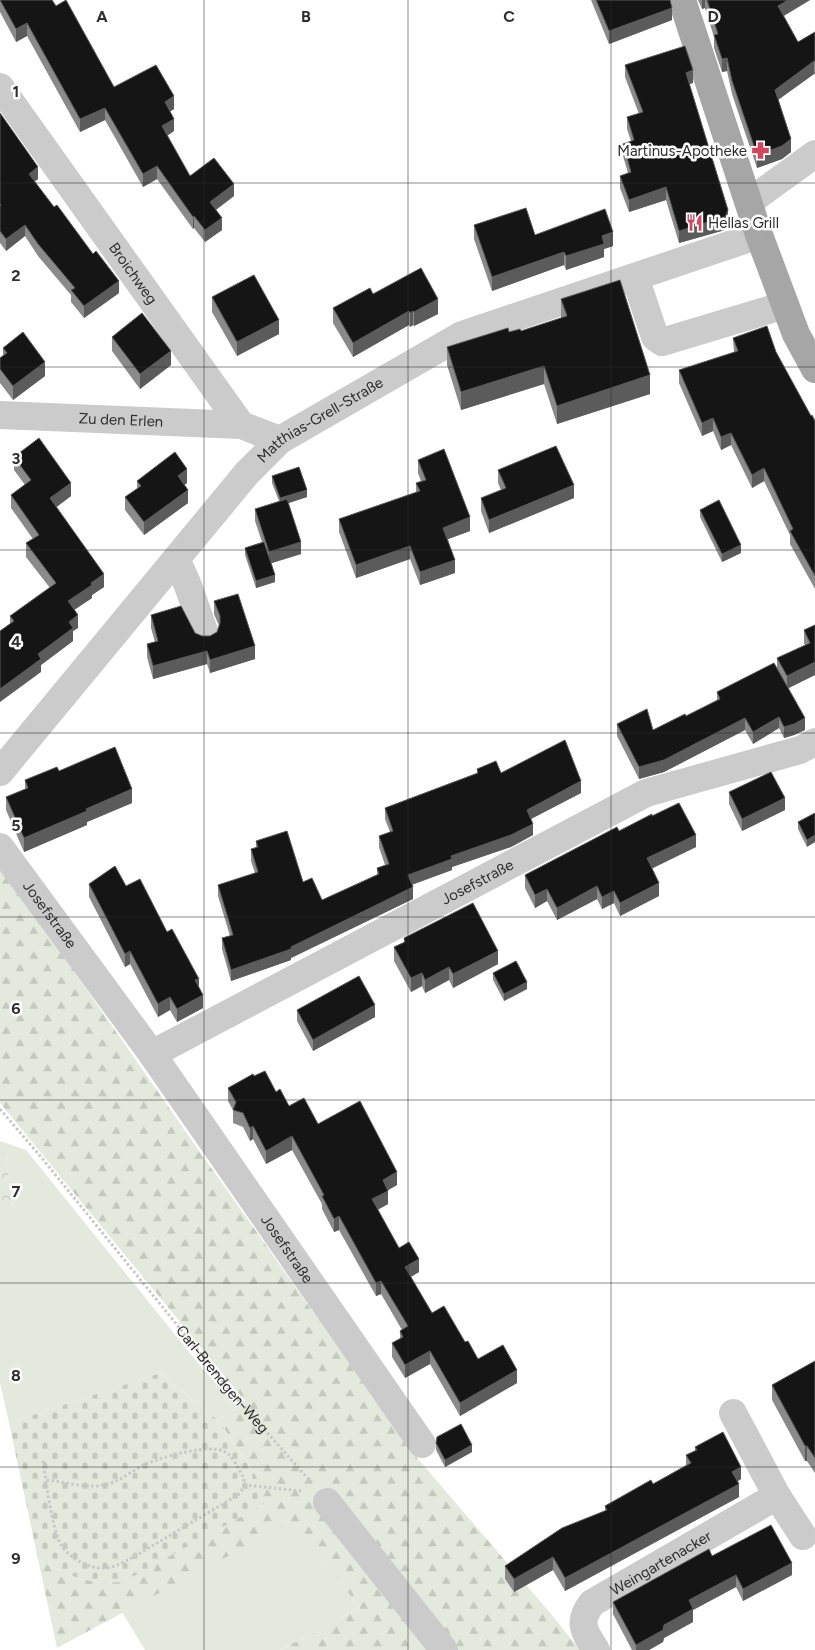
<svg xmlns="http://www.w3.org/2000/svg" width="815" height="1650" viewBox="0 0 815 1650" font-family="Figtree,sans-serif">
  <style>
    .grass { fill: #e5e9dd }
    .forest { fill: url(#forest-firs) }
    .cemetery { fill: url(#cemetery-stones) }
    .park { fill: url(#park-crowns) }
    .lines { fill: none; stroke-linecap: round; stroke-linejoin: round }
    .path { stroke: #c8c8c8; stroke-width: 3; stroke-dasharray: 2.5 2.5; stroke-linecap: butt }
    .minor { stroke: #cbcbcb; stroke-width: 28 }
    .major { stroke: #a6a6a6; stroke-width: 28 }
    .wall { fill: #8a8a8a }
    .shaded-wall { fill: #5b5b5b }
    .building { fill: #151515; stroke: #5b5b5b }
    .grid { fill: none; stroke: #2e2e2e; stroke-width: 1; stroke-opacity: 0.55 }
    .labels { text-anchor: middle; stroke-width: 5; stroke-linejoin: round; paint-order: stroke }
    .poi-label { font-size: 15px; fill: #2e2e2e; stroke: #fff; text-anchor: end }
    .street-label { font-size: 15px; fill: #2e2e2e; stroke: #fff }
    .grid-label { font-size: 16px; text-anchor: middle; font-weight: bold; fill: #2e2e2e; stroke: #fff; stroke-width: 5; stroke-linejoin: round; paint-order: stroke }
  </style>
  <defs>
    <pattern id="forest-firs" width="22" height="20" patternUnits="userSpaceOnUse" patternTransform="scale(1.25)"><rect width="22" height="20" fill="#e5e9dd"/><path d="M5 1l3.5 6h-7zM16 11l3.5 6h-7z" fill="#c5c8be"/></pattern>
    <pattern id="cemetery-stones" width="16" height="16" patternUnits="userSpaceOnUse" patternTransform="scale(1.25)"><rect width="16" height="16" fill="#e5e9dd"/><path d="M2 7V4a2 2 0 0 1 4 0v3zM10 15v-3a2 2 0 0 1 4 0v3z" fill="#c5c8be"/></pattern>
    <pattern id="park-crowns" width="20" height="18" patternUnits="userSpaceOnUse" patternTransform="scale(1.25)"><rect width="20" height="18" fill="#e5e9dd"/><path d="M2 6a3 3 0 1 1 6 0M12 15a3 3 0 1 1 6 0" fill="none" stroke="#c5c8be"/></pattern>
  </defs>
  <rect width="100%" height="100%" fill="#fff"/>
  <g class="grass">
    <path d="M 0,1141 L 26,1150 L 202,1368 L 237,1407 L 219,1421 L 160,1373 L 9,1423 L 0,1383 L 0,1214 L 13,1207 L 6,1159 L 0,1151 Z"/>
    <path d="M 293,1520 L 360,1608 L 280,1650 L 145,1650 L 122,1612 Z"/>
  </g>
  <path class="forest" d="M 0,865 L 195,1145 L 413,1453 L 551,1614 L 580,1650 L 280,1650 L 360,1608 L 293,1521 L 57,1648 L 38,1559 L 72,1576 L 99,1583 L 256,1476 L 219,1421 L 245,1401 L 0,1103 Z"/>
  <path class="cemetery" d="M 160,1373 L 219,1421 L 256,1476 L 264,1504 L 123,1582 L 99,1583 L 72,1576 L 38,1559 L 9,1423 Z"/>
  <path class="park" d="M 0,1151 L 6,1158 L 13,1208 L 0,1214 Z"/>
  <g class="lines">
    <g class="path">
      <path id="s1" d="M 0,1109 L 41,1157 L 233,1394 L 311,1482"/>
      <path d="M 43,1461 C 46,1481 52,1529 61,1545 C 69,1558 89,1569 104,1568 C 113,1568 122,1563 130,1559 L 238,1495 C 245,1487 246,1480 240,1471 C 236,1464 231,1454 223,1451 C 206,1444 161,1457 144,1465 C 131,1471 118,1483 103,1485 C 85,1489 64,1481 46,1480"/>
      <path d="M 244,1485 L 302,1491"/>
    </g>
    <g class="minor">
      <path id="s2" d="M 0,87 L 241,425 L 280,440"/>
      <path d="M 749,202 L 815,154"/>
      <path d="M 635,277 L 655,337 L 662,342 L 785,305"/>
      <path id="s3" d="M 0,415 L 241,425"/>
      <path d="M 176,559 L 187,583 L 205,634"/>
      <path id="s4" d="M 0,772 L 247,473 L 280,440 L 462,335 L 759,235"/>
      <path id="s5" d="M 0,847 L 152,1054 L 422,1444"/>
      <path id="s6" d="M 152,1054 L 646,793 L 800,750 L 815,742"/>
      <path d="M 777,1496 L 803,1536"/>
      <path d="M 327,1502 L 444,1650"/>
      <path id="s7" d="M 596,1650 C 584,1632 577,1622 592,1603 L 777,1496 L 733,1413"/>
    </g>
    <path class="major" d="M 682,0 L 759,235 L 796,334 L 815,369"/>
  </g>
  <g class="wall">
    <path d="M 0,0 L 56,6 L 114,87 L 174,109 L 170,111 L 174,131 L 167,136 L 190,176 L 234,196 L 216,210 L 222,230 L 205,242 L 194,228 L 193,229 L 157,179 L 143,187 L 105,120 L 80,132 L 27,36 L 16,42 L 0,12 Z"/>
    <path d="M 591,0 L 670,0 L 672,20 L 609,44 Z"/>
    <path d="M 698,0 L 810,0 L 784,16 L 798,42 L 815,32 L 815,75 L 814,74 L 778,100 L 791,152 L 782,159 L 757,168 L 732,94 L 727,71 L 722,72 L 714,48 L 714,37 L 705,8 L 702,9 Z"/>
    <path d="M 625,65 L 693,83 L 689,84 L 728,222 L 725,230 L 679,243 L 666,200 L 629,212 L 620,188 L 620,176 L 628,173 L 623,156 L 623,144 L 631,141 L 627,129 L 627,117 L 639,114 L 625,77 Z"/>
    <path d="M 0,113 L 38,179 L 34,182 L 119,293 L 84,318 L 71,302 L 71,295 L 38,256 L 25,236 L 6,251 L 0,243 Z"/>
    <path d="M 474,225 L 535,235 L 613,246 L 604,249 L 604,257 L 566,270 L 564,265 L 492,291 L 474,239 Z"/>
    <path d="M 373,294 L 438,314 L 414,326 L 413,325 L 410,327 L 409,325 L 353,357 L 333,323 L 333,308 Z"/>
    <path d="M 212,297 L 279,334 L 237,356 L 212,312 Z"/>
    <path d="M 561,299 L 650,394 L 557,424 L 544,384 L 461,410 L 447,365 L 447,347 L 509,332 L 521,331 L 561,318 Z"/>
    <path d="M 112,337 L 171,365 L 140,389 L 112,351 Z"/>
    <path d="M 733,338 L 776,352 L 811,416 L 815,421 L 815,589 L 790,544 L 790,535 L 764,481 L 752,488 L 731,445 L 721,450 L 713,431 L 702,436 L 679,383 L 679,370 L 734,352 Z"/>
    <path d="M 3,348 L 45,376 L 13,400 L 0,383 L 0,358 L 3,355 Z"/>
    <path d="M 14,457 L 71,496 L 56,507 L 104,587 L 92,595 L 92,598 L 74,610 L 78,628 L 73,631 L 73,641 L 41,665 L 41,672 L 10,624 L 10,616 L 50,588 L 26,557 L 26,543 L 33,539 L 11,508 L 11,495 L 25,485 L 14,470 Z"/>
    <path d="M 418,460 L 470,531 L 448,539 L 455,573 L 420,585 L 410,559 L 356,578 L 339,532 L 339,519 L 416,492 L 416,483 L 421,481 L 418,473 Z"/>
    <path d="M 498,470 L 574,498 L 489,533 L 481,511 L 481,498 L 501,490 L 498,483 Z"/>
    <path d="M 272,476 L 307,497 L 288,503 L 301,554 L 271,563 L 275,582 L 256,588 L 245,555 L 245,548 L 262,542 L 255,521 L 255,509 L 279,501 L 272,483 Z"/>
    <path d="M 137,481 L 187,483 L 184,485 L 188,503 L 144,535 L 125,510 L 125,497 L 137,489 Z"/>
    <path d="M 700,510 L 741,553 L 722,562 L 700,517 Z"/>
    <path d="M 214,601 L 255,659 L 210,673 L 207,664 L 153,679 L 147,657 L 147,644 L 155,642 L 151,628 L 151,615 L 202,636 L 210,636 L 217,632 L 219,626 L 214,614 Z"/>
    <path d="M 815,625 L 815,675 L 788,688 L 805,730 L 794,735 L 784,738 L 779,728 L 753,744 L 745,730 L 664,772 L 639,779 L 617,736 L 617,724 L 653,730 L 686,716 L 717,700 L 717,692 L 777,669 L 777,658 L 805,645 L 804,643 L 804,630 Z"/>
    <path d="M 477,769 L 501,773 L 581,793 L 531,819 L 533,835 L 511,847 L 452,867 L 452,870 L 412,885 L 413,899 L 291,958 L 291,960 L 231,981 L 222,949 L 222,938 L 230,936 L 218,896 L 218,885 L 255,873 L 251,861 L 251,849 L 256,848 L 256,841 L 322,900 L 377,876 L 377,868 L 385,865 L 379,847 L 379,836 L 390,832 L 385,819 L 385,808 L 477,773 Z"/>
    <path d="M 59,771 L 132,803 L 87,822 L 87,825 L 24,852 L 6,810 L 6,797 L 25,789 L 25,780 Z"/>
    <path d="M 729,792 L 785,810 L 742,831 L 729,804 Z"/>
    <path d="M 815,813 L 807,847 L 798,829 L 798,822 Z"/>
    <path d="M 652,816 L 696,847 L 652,868 L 659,896 L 620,916 L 614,903 L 602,909 L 597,899 L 557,920 L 547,901 L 535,908 L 525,888 L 525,875 Z"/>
    <path d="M 89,884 L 126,886 L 167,932 L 199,987 L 203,1008 L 177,1022 L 170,1010 L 158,1017 L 130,964 L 125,967 L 89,897 Z"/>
    <path d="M 404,938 L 498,964 L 453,988 L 449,980 L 425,993 L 422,986 L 411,992 L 394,961 L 394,947 L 404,943 Z"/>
    <path d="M 493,973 L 527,989 L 504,1001 L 493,980 Z"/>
    <path d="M 297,1010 L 375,1017 L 313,1051 L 297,1021 Z"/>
    <path d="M 254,1076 L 276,1092 L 289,1106 L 318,1124 L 397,1185 L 388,1190 L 388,1204 L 377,1210 L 399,1248 L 419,1272 L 411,1277 L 432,1313 L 465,1342 L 478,1359 L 517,1383 L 460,1416 L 430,1364 L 405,1378 L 392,1357 L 392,1343 L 400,1339 L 400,1331 L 402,1330 L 381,1294 L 376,1296 L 339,1230 L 334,1232 L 322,1209 L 322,1204 L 292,1150 L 266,1164 L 253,1139 L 250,1141 L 243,1127 L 233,1123 L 233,1110 L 228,1101 L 228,1088 Z"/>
    <path d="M 815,1361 L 815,1473 L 807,1461 L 805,1461 L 772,1400 L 772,1385 Z"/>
    <path d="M 436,1443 L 472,1452 L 445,1467 L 436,1450 Z"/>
    <path d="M 695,1447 L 741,1479 L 737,1482 L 739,1497 L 565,1591 L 553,1570 L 514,1592 L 505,1579 L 505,1566 L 605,1511 L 605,1506 L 653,1484 L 686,1465 L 686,1455 L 695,1451 Z"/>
    <path d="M 712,1556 L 792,1575 L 743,1601 L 736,1587 L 693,1610 L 693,1622 L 664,1638 L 663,1642 L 649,1650 L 632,1650 L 613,1614 L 613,1602 Z"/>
  </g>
  <g class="shaded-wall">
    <path d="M 702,0 L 705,0 L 705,8 L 702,9 Z"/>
    <path d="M 788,0 L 810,0 L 778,19 L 778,6 Z"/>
    <path d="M 672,8 L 672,20 L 609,44 L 609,31 Z"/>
    <path d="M 27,23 L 27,36 L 16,42 L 16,29 Z"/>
    <path d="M 727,58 L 727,71 L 722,72 L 722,59 Z"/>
    <path d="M 814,61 L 814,74 L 775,102 L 775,90 Z"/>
    <path d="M 693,70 L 693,83 L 686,85 L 686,73 Z"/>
    <path d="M 174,96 L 174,109 L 165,115 L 165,102 Z"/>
    <path d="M 105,108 L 105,120 L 80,132 L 80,119 Z"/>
    <path d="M 174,119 L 174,131 L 162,139 L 162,126 Z"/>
    <path d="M 791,139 L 791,152 L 782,159 L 757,168 L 757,155 Z"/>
    <path d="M 157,166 L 157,179 L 143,187 L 143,174 Z"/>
    <path d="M 38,167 L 38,179 L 29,186 L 29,174 Z"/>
    <path d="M 234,184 L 234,196 L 210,214 L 210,202 Z"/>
    <path d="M 666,187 L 666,200 L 629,212 L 629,200 Z"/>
    <path d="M 728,210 L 728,222 L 725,230 L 679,243 L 679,231 Z"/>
    <path d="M 194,216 L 194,228 L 193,229 L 193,217 Z"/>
    <path d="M 222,218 L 222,230 L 205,242 L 205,230 Z"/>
    <path d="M 25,225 L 25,236 L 6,251 L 6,239 Z"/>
    <path d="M 613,232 L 613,246 L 604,249 L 604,257 L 566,270 L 566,256 L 602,236 Z"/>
    <path d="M 564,252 L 564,265 L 492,291 L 492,277 Z"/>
    <path d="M 119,281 L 119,293 L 84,318 L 84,306 Z"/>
    <path d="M 438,299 L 438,314 L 414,326 L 414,312 Z"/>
    <path d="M 409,311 L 409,325 L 353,357 L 353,343 Z"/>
    <path d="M 413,311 L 413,325 L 410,327 L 410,313 Z"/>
    <path d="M 279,320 L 279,334 L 237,356 L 237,342 Z"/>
    <path d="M 171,351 L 171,365 L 140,389 L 140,374 Z"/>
    <path d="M 45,362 L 45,376 L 13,400 L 13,386 Z"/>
    <path d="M 544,366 L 544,384 L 461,410 L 461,392 Z"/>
    <path d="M 650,375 L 650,394 L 557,424 L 557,406 Z"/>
    <path d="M 713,418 L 713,431 L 702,436 L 702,423 Z"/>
    <path d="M 731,433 L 731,445 L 721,450 L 721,437 Z"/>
    <path d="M 764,468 L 764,481 L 752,488 L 752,475 Z"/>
    <path d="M 187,469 L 187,483 L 178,490 L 178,476 Z"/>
    <path d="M 71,483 L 71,496 L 50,512 L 50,498 Z"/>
    <path d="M 574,485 L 574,498 L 489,533 L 489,520 Z"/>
    <path d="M 188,490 L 188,503 L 144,535 L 144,522 Z"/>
    <path d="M 307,490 L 307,497 L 280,506 L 280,498 Z"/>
    <path d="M 470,517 L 470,531 L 443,541 L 443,528 Z"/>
    <path d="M 301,542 L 301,554 L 269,564 L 269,552 Z"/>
    <path d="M 741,545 L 741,553 L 722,562 L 722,554 Z"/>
    <path d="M 410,546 L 410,559 L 356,578 L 356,565 Z"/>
    <path d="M 455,560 L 455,573 L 420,585 L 420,572 Z"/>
    <path d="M 104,574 L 104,587 L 92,595 L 92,598 L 68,614 L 68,601 L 91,583 Z"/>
    <path d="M 275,575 L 275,582 L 256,588 L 256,581 Z"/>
    <path d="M 78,615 L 78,628 L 73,631 L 73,641 L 41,665 L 41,672 L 0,702 L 0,689 L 38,654 L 69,622 Z"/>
    <path d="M 255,646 L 255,659 L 210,673 L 210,660 Z"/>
    <path d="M 207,651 L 207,664 L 153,679 L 153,666 Z"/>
    <path d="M 815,662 L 815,675 L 787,689 L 787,676 Z"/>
    <path d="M 779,717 L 779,728 L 753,744 L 753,732 Z"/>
    <path d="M 745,718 L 745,730 L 664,772 L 639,779 L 639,767 Z"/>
    <path d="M 805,718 L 805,730 L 794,735 L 784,738 L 784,727 Z"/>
    <path d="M 581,781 L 581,793 L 527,821 L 527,810 Z"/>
    <path d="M 132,789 L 132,803 L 87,822 L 87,825 L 24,852 L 24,838 L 86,809 Z"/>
    <path d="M 785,798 L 785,810 L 742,831 L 742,819 Z"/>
    <path d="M 533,824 L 533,835 L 511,847 L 452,867 L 452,870 L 408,886 L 408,875 L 451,856 Z"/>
    <path d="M 696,835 L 696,847 L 647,871 L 647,858 Z"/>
    <path d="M 815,835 L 815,842 L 807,847 L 807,840 Z"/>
    <path d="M 659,883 L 659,896 L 620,916 L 620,903 Z"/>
    <path d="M 597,886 L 597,899 L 557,920 L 557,908 Z"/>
    <path d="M 413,887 L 413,899 L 291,958 L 291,960 L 231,981 L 231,970 L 291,947 Z"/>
    <path d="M 547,889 L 547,901 L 535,908 L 535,895 Z"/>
    <path d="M 614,891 L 614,903 L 602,909 L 602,897 Z"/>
    <path d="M 130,951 L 130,964 L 125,967 L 125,954 Z"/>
    <path d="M 498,951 L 498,964 L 453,988 L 453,974 Z"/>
    <path d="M 449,967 L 449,980 L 425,993 L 425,980 Z"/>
    <path d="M 422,973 L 422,986 L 411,992 L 411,978 Z"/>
    <path d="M 199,979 L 199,992 L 195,980 Z"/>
    <path d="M 527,982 L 527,989 L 504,1001 L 504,994 Z"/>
    <path d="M 203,995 L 203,1008 L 177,1022 L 177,1009 Z"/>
    <path d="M 170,997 L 170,1010 L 158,1017 L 158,1004 Z"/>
    <path d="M 375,1005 L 375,1017 L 313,1051 L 313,1040 Z"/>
    <path d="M 253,1126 L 253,1139 L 250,1141 L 250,1128 Z"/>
    <path d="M 292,1136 L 292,1150 L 266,1164 L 266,1151 Z"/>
    <path d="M 397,1172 L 397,1185 L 383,1193 L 383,1180 Z"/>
    <path d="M 388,1191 L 388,1204 L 372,1213 L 372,1199 Z"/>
    <path d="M 339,1216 L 339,1230 L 334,1232 L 334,1219 Z"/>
    <path d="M 419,1259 L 419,1272 L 405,1280 L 405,1267 Z"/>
    <path d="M 381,1281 L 381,1294 L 376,1296 L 376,1283 Z"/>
    <path d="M 430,1351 L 430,1364 L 405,1378 L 405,1365 Z"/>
    <path d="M 517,1370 L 517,1383 L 460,1416 L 460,1403 Z"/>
    <path d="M 472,1445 L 472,1452 L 445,1467 L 445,1460 Z"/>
    <rect x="805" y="1446" width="2" height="15"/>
    <path d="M 741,1467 L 741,1479 L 732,1484 L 732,1472 Z"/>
    <path d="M 739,1484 L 739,1497 L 565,1591 L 565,1578 Z"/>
    <path d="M 553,1557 L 553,1570 L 514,1592 L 514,1579 Z"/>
    <path d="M 792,1563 L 792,1575 L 743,1601 L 743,1589 Z"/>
    <path d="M 736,1575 L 736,1587 L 693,1610 L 693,1622 L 664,1638 L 663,1642 L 649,1650 L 636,1650 L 636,1645 L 664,1625 L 689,1600 Z"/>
  </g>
  <g class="building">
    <path d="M 0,0 L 52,0 L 56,6 L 66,0 L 114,87 L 156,65 L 174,96 L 165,102 L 174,119 L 162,126 L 190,176 L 214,158 L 234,184 L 210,202 L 222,218 L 205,230 L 194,216 L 193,217 L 157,166 L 143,174 L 105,108 L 80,119 L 27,23 L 16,29 Z"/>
    <path d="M 596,0 L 670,0 L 672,8 L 609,31 Z"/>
    <path d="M 707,0 L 788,0 L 778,6 L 798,42 L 815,32 L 815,62 L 814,61 L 775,90 L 791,139 L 782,146 L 757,155 L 732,81 L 727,58 L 722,59 L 714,35 L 718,34 Z"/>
    <path d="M 685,46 L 693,70 L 686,73 L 728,210 L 725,217 L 679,231 L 666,187 L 629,200 L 620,176 L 631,172 L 623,144 L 634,140 L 627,117 L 643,112 L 625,65 Z"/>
    <path d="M 0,113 L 38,167 L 29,174 L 54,207 L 57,205 L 93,254 L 96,251 L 119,281 L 84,306 L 71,290 L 75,288 L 38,244 L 25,225 L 6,239 L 0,231 L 0,206 L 1,205 L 0,204 Z"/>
    <path d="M 526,208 L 535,235 L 605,209 L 613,232 L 602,236 L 604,244 L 566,256 L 564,252 L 492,277 L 474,225 Z"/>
    <path d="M 421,268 L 438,299 L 414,312 L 413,311 L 410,313 L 409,311 L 353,343 L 333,308 L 370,288 L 373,294 Z"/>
    <path d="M 254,275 L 279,320 L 237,342 L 212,297 Z"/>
    <path d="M 620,280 L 650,375 L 557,406 L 544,366 L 461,392 L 447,347 L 508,328 L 509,332 L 520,329 L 521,331 L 567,316 L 561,299 Z"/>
    <path d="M 142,313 L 171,351 L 140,374 L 112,337 Z"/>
    <path d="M 767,326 L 776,352 L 811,416 L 812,415 L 815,421 L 815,576 L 790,531 L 793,529 L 764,468 L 752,475 L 731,433 L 721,437 L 713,418 L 702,423 L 679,370 L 738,351 L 733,338 Z"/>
    <path d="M 23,332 L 45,362 L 13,386 L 0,369 L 0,358 L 7,353 L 3,348 Z"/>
    <path d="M 39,438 L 71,483 L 50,498 L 104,574 L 91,583 L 92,585 L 68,601 L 78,615 L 69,622 L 73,628 L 38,654 L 41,659 L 0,689 L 0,631 L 14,621 L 10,616 L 56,583 L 26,543 L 39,535 L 11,495 L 31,480 L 14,457 Z"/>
    <path d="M 556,446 L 574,485 L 489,520 L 481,498 L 506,488 L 498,470 Z"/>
    <path d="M 444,449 L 470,517 L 443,528 L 455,560 L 420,572 L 410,546 L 356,565 L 339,519 L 420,491 L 416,483 L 426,480 L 418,460 Z"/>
    <path d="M 175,452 L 187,469 L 178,476 L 188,490 L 144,522 L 125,497 L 141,486 L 137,481 Z"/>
    <path d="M 299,467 L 307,490 L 280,498 L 272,476 Z"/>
    <path d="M 287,499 L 301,542 L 269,552 L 255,509 Z"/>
    <path d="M 719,500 L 741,545 L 722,554 L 700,510 Z"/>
    <path d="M 264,542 L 275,575 L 256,581 L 245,548 Z"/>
    <path d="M 238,594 L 255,646 L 210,660 L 207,651 L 153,666 L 147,644 L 158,641 L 151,615 L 181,606 L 195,633 L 202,636 L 210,636 L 217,632 L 220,623 L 220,616 L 214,601 Z"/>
    <path d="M 815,625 L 815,662 L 787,676 L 777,658 L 810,643 L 804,630 Z"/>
    <path d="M 774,663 L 805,718 L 794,724 L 784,727 L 779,717 L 753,732 L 745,718 L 664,760 L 639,767 L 617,724 L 647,709 L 653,730 L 685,714 L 686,716 L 720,699 L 717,692 Z"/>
    <path d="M 565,740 L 581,781 L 527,810 L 533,824 L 511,835 L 451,856 L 452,859 L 408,875 L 413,887 L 291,947 L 291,949 L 231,970 L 222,938 L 233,935 L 218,885 L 258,872 L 251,849 L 258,847 L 256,841 L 287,831 L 303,882 L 312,878 L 322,900 L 379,874 L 377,868 L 389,864 L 379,836 L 393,831 L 385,808 L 478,773 L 477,769 L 496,761 L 501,773 Z"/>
    <path d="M 115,747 L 132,789 L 86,809 L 87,811 L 24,838 L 6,797 L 28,788 L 25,780 L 57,767 L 59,771 Z"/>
    <path d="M 771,772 L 785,798 L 742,819 L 729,792 Z"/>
    <path d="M 679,803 L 696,835 L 647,858 L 659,883 L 620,903 L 614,891 L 602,897 L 597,886 L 557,908 L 547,889 L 535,895 L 525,875 L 617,827 L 619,831 L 652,814 L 652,816 Z"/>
    <path d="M 815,813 L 815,835 L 807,840 L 798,822 Z"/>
    <path d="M 115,866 L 126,886 L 140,879 L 167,932 L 172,929 L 199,979 L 195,980 L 203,995 L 177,1009 L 170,997 L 158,1004 L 130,951 L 125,954 L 89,884 Z"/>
    <path d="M 473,903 L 498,951 L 453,974 L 449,967 L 425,980 L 422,973 L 411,978 L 394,947 L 405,942 L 404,938 Z"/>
    <path d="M 516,961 L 527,982 L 504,994 L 493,973 Z"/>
    <path d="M 359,976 L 375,1005 L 313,1040 L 297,1010 Z"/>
    <path d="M 265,1071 L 276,1092 L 280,1089 L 289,1106 L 304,1098 L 318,1124 L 360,1101 L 397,1172 L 383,1180 L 388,1191 L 372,1199 L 399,1248 L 409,1242 L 419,1259 L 405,1267 L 432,1313 L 444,1306 L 465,1342 L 468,1341 L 478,1359 L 503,1345 L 517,1370 L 460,1403 L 430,1351 L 405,1365 L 392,1343 L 403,1337 L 400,1331 L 408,1326 L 381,1281 L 376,1283 L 339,1216 L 334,1219 L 322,1196 L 324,1195 L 292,1136 L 266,1151 L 253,1126 L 250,1128 L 243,1113 L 233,1110 L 236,1102 L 228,1088 L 253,1074 L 254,1076 Z"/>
    <path d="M 815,1361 L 815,1458 L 807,1446 L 805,1446 L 772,1385 Z"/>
    <path d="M 461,1424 L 472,1445 L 445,1460 L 436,1443 L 437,1437 Z"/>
    <path d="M 723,1432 L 741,1467 L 732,1472 L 739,1484 L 565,1578 L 553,1557 L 514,1579 L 505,1566 L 562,1528 L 607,1510 L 605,1506 L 651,1480 L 653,1484 L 691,1463 L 686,1455 L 697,1450 L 695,1447 Z"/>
    <path d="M 771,1525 L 792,1563 L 743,1589 L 736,1575 L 689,1600 L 693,1609 L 664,1625 L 663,1630 L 636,1645 L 613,1602 L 709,1549 L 712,1556 Z"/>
  </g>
  <path class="grid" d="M 204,0 L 204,1650M 408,0 L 408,1650M 611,0 L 611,1650M 0,183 L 815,183M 0,367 L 815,367M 0,550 L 815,550M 0,733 L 815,733M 0,917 L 815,917M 0,1100 L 815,1100M 0,1283 L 815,1283M 0,1467 L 815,1467"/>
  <defs>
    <symbol id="pharmacy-bare" viewBox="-9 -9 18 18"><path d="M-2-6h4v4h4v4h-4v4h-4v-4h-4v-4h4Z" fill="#cf465f" stroke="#fff" stroke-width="2.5" paint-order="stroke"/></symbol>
    <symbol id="restaurant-bare" viewBox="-9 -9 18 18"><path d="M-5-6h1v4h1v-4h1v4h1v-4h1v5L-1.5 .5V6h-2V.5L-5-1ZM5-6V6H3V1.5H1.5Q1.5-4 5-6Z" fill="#cf465f" stroke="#fff" stroke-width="2.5" paint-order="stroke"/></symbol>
  </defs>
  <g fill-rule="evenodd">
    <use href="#pharmacy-bare" x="748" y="138" width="25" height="25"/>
    <use href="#restaurant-bare" x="682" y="210" width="25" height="25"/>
  </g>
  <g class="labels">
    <g class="poi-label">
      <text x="747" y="156">Martinus-Apotheke</text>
      <text x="708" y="228" text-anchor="start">Hellas Grill</text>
    </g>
    <g class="street-label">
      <text dy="5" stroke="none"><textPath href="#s2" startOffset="229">Broichweg</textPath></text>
      <text dy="5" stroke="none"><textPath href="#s3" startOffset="121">Zu den Erlen</textPath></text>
      <text dy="5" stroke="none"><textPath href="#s4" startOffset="479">Matthias-Grell-Straße</textPath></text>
      <text dy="5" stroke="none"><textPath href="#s6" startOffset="368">Josefstraße</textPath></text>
      <text dy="5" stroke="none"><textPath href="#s5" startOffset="84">Josefstraße</textPath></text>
      <text dy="5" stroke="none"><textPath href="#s5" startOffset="494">Josefstraße</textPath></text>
      <text dy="5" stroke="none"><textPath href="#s1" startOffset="350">Carl-Brendgen-Weg</textPath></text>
      <text dy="5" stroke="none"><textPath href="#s7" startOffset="132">Weingartenacker</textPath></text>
    </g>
  </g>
  <g class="grid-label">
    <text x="102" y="22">A</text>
    <text x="306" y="22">B</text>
    <text x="509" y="22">C</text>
    <text x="713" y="22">D</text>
    <text x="16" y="97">1</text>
    <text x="16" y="281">2</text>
    <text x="16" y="464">3</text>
    <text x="16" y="647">4</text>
    <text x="16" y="831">5</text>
    <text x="16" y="1014">6</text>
    <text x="16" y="1197">7</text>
    <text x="16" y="1381">8</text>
    <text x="16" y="1564">9</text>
  </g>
</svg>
